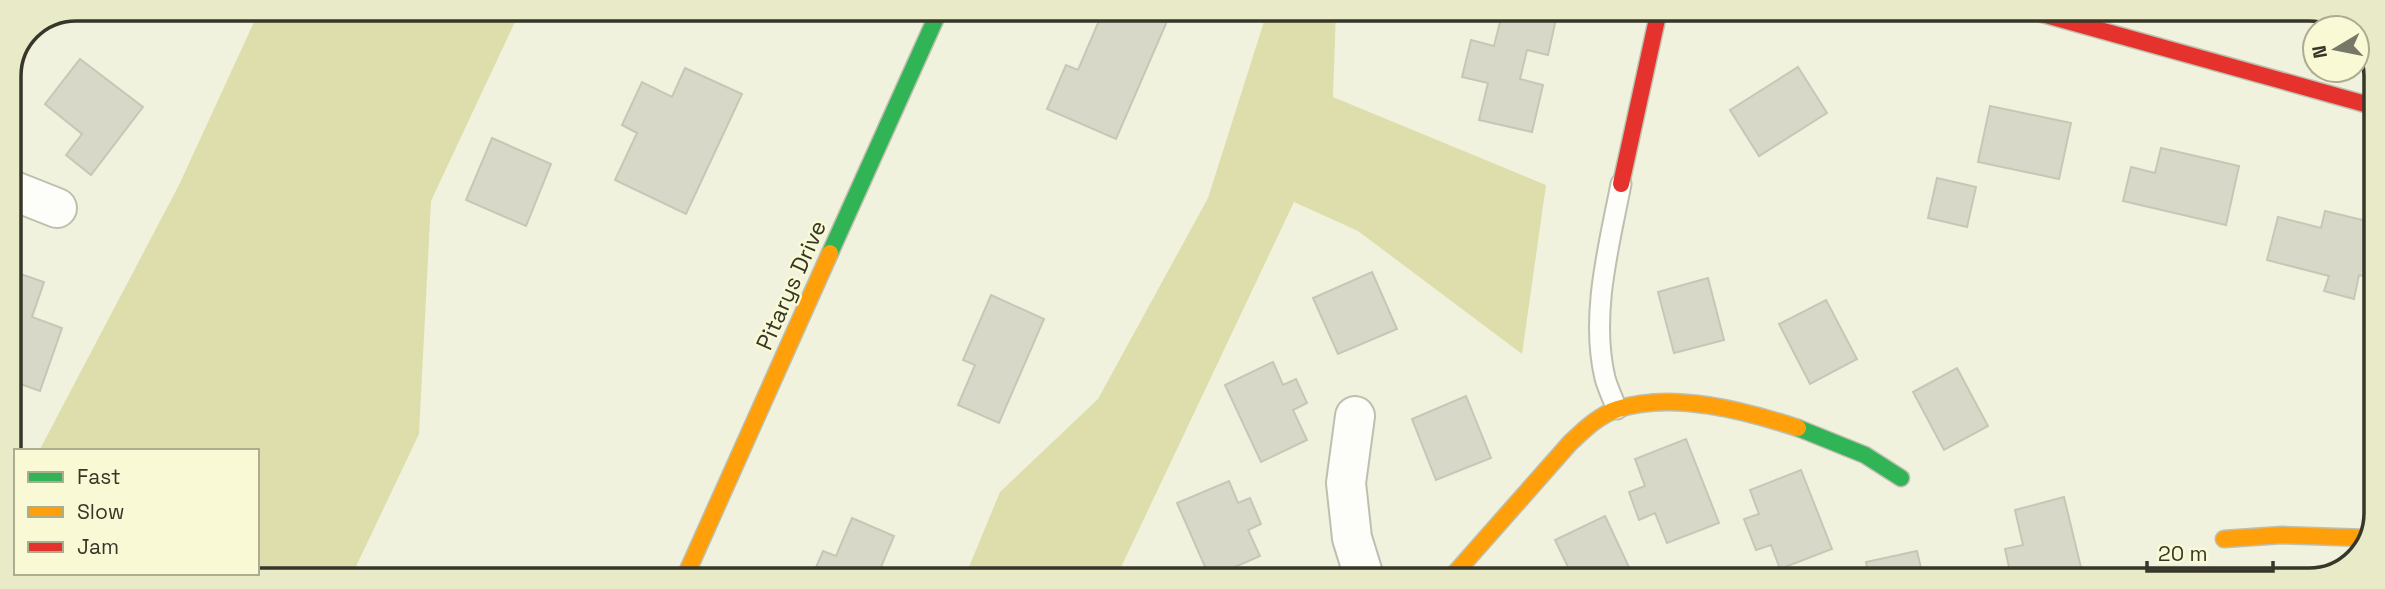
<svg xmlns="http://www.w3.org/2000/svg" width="2385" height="589" viewBox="0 0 2385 589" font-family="'Space Grotesk',sans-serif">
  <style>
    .green { fill: #dddeac }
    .building { fill: #d8d8c8; stroke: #c6c7b6; stroke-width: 2 }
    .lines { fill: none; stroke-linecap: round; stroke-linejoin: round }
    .lane-casing { stroke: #bebfaf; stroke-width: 23 }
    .street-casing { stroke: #bebfaf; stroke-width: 42 }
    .fast-casing { stroke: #bebfaf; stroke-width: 19 }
    .slow-casing { stroke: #bebfaf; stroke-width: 19 }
    .jam-casing { stroke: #bebfaf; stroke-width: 19 }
    .lane { stroke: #fdfdfa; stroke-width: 19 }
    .street { stroke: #fdfdfa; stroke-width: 38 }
    .fast { stroke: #30b455; stroke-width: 16 }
    .slow { stroke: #ff9f0a; stroke-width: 16 }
    .jam { stroke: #e5322d; stroke-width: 16 }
    .labels { text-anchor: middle; stroke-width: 5; stroke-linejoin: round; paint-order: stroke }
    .street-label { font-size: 23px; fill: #363728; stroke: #f9fad5 }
    .rim { fill: none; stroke: #363728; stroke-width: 3.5 }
  </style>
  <rect width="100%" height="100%" fill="#f1f2dd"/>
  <g class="green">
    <path d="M 260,9 L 521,9 L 431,201 L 419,434 L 350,579 L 62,579 L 52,573 L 257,573 L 257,451 L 39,451 L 179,185 Z"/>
    <path d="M 1268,9 L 1336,10 L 1333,97 L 1546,185 L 1522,354 L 1358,231 L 1294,202 L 1115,580 L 964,579 L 1000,492 L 1098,399 L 1208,198 Z"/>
  </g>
  <g class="building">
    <path d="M 1104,9 L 1145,9 L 1168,19 L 1116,139 L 1047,109 L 1066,65 L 1078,70 Z"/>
    <path d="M 1503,10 L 1558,10 L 1548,55 L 1527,50 L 1520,79 L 1543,85 L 1532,132 L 1479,120 L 1488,83 L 1462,77 L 1471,40 L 1494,46 Z"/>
    <path d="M 29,28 L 9,100 L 9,75 Z"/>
    <path d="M 80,59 L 143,107 L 91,175 L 66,155 L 82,134 L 45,104 Z"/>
    <path d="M 1798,67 L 1827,113 L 1759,156 L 1730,110 Z"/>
    <path d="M 685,68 L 742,94 L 686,214 L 615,180 L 637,133 L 622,125 L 642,82 L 672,97 Z"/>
    <path d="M 1990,106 L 2071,123 L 2059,179 L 1978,162 Z"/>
    <path d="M 492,138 L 551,164 L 526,226 L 466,200 Z"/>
    <path d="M 2161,148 L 2239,166 L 2226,225 L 2123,201 L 2131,167 L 2155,173 Z"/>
    <path d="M 1937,178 L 1976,187 L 1967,227 L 1928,218 Z"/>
    <path d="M 2325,211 L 2375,223 L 2375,279 L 2359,275 L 2354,299 L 2324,291 L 2329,276 L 2267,260 L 2278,217 L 2321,228 Z"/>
    <path d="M 9,270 L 44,282 L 32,317 L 62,328 L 40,391 L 9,380 Z"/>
    <path d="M 1372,272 L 1397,329 L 1338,354 L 1313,298 Z"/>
    <path d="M 1708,278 L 1724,340 L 1674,353 L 1658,292 Z"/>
    <path d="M 991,295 L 1044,319 L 999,423 L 958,405 L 975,365 L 963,360 Z"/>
    <path d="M 1826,300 L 1857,359 L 1810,384 L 1779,324 Z"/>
    <path d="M 2375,326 L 2375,349 L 2368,350 L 2364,328 Z"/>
    <path d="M 1273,362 L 1283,385 L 1296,379 L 1307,403 L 1293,410 L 1307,440 L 1261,462 L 1225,385 Z"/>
    <path d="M 1957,368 L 1988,426 L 1944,450 L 1913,392 Z"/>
    <path d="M 1466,396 L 1491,458 L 1436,480 L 1412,419 Z"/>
    <path d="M 1686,439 L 1719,523 L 1667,543 L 1655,513 L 1639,520 L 1629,492 L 1645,486 L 1635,459 Z"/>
    <path d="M 1801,470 L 1832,549 L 1780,569 L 1771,545 L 1756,550 L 1744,519 L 1759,514 L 1750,490 Z"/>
    <path d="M 1229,481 L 1238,503 L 1250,498 L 1261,524 L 1248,530 L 1260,556 L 1210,578 L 1177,503 Z"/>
    <path d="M 2064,497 L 2084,580 L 2028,580 L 2027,577 L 2012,580 L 2005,549 L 2023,545 L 2015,510 Z"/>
    <path d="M 1605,516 L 1635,580 L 1553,580 L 1551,575 L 1568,567 L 1555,540 Z"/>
    <path d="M 852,518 L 894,536 L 876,579 L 811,579 L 823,551 L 836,556 Z"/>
    <path d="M 1917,551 L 1923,577 L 1940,573 L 1942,580 L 1869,580 L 1866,562 Z"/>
  </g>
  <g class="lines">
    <defs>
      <path id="lane" d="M 1617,409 C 1613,399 1608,389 1605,378 C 1590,315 1609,246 1621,184"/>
      <g id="street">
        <path d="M 9,189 L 57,208"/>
        <path d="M 1355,416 L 1346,483 L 1352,538 L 1365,580"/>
      </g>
      <g id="fast">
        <path d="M 830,253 L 940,9"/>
        <path d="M 1798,428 L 1865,455 L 1901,478"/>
      </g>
      <g id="slow">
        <path d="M 2224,539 L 2282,535 L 2368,538"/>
        <path d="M 684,579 L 830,253"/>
        <path d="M 1449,580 L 1570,443 C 1584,430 1599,415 1618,409 C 1672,391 1746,411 1798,428"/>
      </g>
      <g id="jam">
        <path d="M 2028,10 L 2376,107"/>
        <path d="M 1621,184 L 1659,10"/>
      </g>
    </defs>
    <use href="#lane" class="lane-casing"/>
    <use href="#street" class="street-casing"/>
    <use href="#fast" class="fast-casing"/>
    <use href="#slow" class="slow-casing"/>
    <use href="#jam" class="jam-casing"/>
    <use href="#lane" class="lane"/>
    <use href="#street" class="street"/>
    <use href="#fast" class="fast"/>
    <use href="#slow" class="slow"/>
    <use href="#jam" class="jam"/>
  </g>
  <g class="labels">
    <g class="street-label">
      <text transform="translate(791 285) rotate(-66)" y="8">Pitarys Drive</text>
    </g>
  </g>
  <path d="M0 0H2385V589H0ZM76 21H2309A55 55 0 0 1 2364 76V513A55 55 0 0 1 2309 568H76A55 55 0 0 1 21 513V76A55 55 0 0 1 76 21Z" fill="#e9eac7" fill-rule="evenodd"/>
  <path class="rim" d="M76 21H2309A55 55 0 0 1 2364 76V513A55 55 0 0 1 2309 568H76A55 55 0 0 1 21 513V76A55 55 0 0 1 76 21Z"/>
  <rect x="14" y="449" width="245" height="126" fill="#f9fad5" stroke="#abac90" stroke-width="2"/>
  <rect x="28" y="472" width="35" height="10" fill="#30b455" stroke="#abac90" stroke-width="2"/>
  <text x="77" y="484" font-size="21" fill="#363728">Fast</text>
  <rect x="28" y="507" width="35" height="10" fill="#ff9f0a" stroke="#abac90" stroke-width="2"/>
  <text x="77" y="519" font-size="21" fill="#363728">Slow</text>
  <rect x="28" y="542" width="35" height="10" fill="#e5322d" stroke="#abac90" stroke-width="2"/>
  <text x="77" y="554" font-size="21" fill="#363728">Jam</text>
  <g transform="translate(2336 49) rotate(260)"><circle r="33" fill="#f9fad5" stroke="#abac90" stroke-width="2"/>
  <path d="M0-5L12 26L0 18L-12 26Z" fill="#777867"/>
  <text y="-10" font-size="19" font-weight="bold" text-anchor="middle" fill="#363728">N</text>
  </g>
  <path d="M2147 561v10h126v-10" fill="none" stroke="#363728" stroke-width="3.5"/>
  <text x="2158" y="561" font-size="21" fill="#363728" stroke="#f9fad5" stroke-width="5" paint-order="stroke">20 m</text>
</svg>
